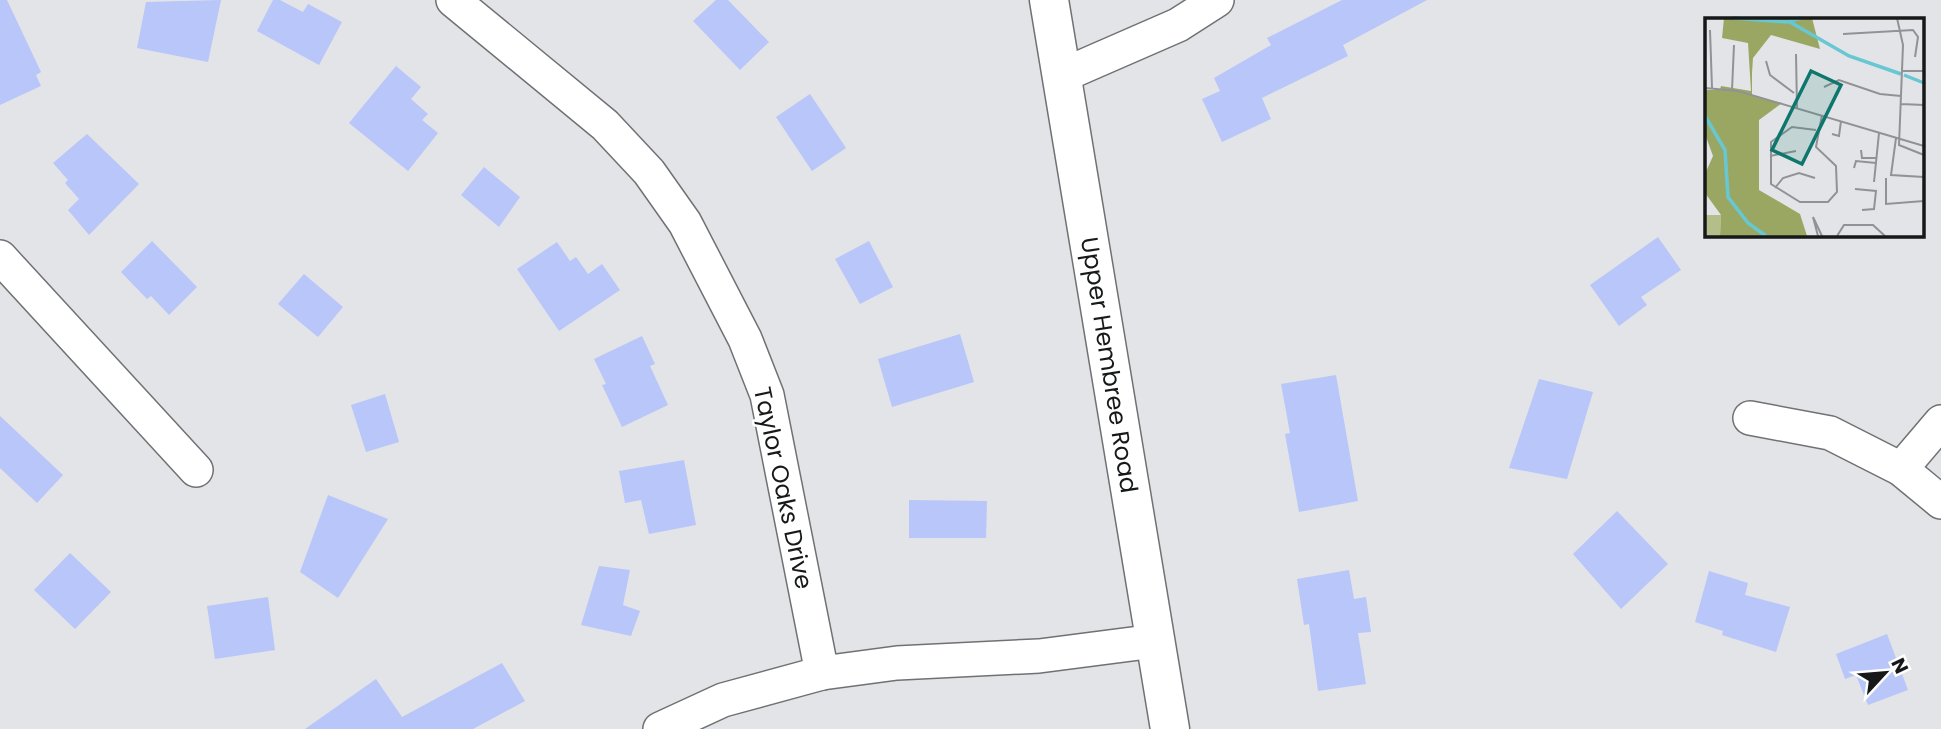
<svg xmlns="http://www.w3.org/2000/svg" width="1941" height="729" viewBox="0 0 1941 729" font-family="Poppins,sans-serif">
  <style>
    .building { fill: #b8c6f9 }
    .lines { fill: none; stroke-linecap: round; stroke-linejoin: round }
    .minor-casing { stroke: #707173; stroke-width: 36 }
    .tertiary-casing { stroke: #707173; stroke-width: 41 }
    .minor { stroke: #fff; stroke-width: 33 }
    .tertiary { stroke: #fff; stroke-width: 38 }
    .labels { text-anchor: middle; stroke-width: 5; stroke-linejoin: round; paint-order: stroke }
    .street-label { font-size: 24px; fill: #171819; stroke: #fff }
    .inset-river { fill: none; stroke: #67c8d3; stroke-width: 3.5 }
    .inset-road { fill: none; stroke: #919295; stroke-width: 2 }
    .view { fill: #0f766e; fill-opacity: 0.15; stroke: #0f766e; stroke-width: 3.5 }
    .inset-edge { fill: none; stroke: #171819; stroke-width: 3.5 }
  </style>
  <rect width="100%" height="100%" fill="#e3e4e7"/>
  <g class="building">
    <path d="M 0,0 L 7,0 L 41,72 L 36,75 L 41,86 L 0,105 Z"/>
    <path d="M 221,0 L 208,62 L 137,48 L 146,2 Z"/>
    <path d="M 273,0 L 280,0 L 303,12 L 308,4 L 342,22 L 319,65 L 257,31 Z"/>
    <path d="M 716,0 L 728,0 L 769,42 L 740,70 L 693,21 Z"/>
    <path d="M 1342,0 L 1427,0 L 1343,45 L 1348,56 L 1262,98 L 1271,119 L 1222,142 L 1202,99 L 1220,91 L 1214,78 L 1271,45 L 1267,38 Z"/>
    <path d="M 396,66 L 421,87 L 411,99 L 428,114 L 422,120 L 438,133 L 408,171 L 349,123 Z"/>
    <path d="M 810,94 L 846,148 L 812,171 L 776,117 Z"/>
    <path d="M 87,134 L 139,184 L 89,235 L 68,210 L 79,199 L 65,183 L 68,180 L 53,163 Z"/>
    <path d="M 484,167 L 520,197 L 499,227 L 461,195 Z"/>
    <path d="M 1658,237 L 1681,270 L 1641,297 L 1647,305 L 1619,326 L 1590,285 Z"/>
    <path d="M 152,241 L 197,287 L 169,315 L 151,296 L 147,299 L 121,272 Z"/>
    <path d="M 869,241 L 893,287 L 860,304 L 835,259 Z"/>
    <path d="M 557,242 L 570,261 L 576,257 L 588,274 L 602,264 L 620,290 L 559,331 L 517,269 Z"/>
    <path d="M 304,274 L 343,307 L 318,337 L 278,304 Z"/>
    <path d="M 960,334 L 974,382 L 892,407 L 878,359 Z"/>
    <path d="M 642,336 L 655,364 L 650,366 L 668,405 L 622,427 L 602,385 L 606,384 L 594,359 Z"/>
    <path d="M 1336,375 L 1358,501 L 1299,512 L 1285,434 L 1290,433 L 1281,384 Z"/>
    <path d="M 1539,379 L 1593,392 L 1567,479 L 1509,468 Z"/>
    <path d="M 385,394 L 399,442 L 366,452 L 351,405 Z"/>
    <path d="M 0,416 L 63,475 L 37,503 L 0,468 Z"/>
    <path d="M 684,460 L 696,525 L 649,534 L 641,500 L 625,503 L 619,471 Z"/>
    <path d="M 328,495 L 388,519 L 338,598 L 300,572 Z"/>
    <path d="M 909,500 L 987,501 L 986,538 L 909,538 Z"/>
    <path d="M 1617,511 L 1668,564 L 1621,609 L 1573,554 Z"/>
    <path d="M 70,553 L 111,592 L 75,629 L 34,590 Z"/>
    <path d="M 599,566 L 630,570 L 623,605 L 640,611 L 631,636 L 581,625 Z"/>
    <path d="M 1349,570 L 1354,599 L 1366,597 L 1371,632 L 1358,633 L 1366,684 L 1318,691 L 1309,624 L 1304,625 L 1297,579 Z"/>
    <path d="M 1709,571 L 1748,583 L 1745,595 L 1790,607 L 1776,652 L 1722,635 L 1723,631 L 1695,622 Z"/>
    <path d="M 268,597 L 275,650 L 215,659 L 207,606 Z"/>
    <path d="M 1887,634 L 1908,690 L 1868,705 L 1856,675 L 1845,679 L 1836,654 Z"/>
    <path d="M 502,663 L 525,701 L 473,729 L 305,729 L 376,679 L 402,717 Z"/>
  </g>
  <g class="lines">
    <defs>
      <g id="minor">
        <path d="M 453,0 L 605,125 L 649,172 L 685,223 L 745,339 L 767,395 L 822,673"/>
        <path d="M 1061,76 L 1178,25 L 1217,0"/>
        <path d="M 0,257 L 196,470"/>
        <path d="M 1750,418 L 1830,433 L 1901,469 L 1941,502"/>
        <path d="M 1901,469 L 1941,422"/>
        <path d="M 660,729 L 723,700 L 822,673 L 897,663 L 1039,656 L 1155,641"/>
      </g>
      <path id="tertiary" d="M 1049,0 L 1170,729"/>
    </defs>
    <use href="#minor" class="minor-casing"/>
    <use href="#tertiary" class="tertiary-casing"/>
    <use href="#minor" class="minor"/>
    <use href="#tertiary" class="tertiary"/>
  </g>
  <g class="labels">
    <g class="street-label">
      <text transform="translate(1109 365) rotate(81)" y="8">Upper Hembree Road</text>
      <text transform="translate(783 488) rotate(78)" y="8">Taylor Oaks Drive</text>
    </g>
  </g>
  <g transform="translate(1705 18)">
    <rect width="219" height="219" fill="#e3e4e7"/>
    <path d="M 0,197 L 16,197 L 15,218 L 0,218 Z" fill="#b4be8a"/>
    <path d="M 19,0 L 107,0 L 115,31 L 66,17 L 48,40 L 47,55 L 47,77 L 77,85 L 54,102 L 54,172 L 95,196 L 102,218 L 15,218 L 16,197 L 0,175 L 0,156 L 8,138 L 0,116 L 0,72 L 15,72 L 16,68 L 46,73 L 43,25 L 17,20 Z" fill="#9aa763"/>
    <path class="inset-river" d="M 28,0 L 82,4 L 96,0M 85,4 L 144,38 L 196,56M 199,57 L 219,65M 0,98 L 20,132 L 23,179 L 43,205 L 61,218"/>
    <path class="inset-road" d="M 192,0 L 198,27 L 194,127 L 219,137M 5,12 L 7,70M 138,16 L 208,12 L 213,19 L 210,39M 91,36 L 92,90M 61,43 L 65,57 L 89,75M 197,53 L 219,53M 119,69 L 134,62 L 175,76 L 196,78M 0,70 L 33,73 L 219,128M 27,72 L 29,27M 196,86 L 219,87M 111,112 L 87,109 L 66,124 L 66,166 L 95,184 L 123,184 L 132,174 L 131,148 L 111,129 L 117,97M 127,116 L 134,118 L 136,103M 191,120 L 186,157 L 219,159M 156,132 L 157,140 L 171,140M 65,138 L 91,133M 149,150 L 151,143 L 171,145M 181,160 L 181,186 L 219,183M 169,164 L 174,115M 70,170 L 78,160 L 94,155 L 110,160M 150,171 L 171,173 L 169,191 L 157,192M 113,218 L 108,199 L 117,218M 132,218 L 139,207 L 168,207 L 180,218"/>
    <path class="view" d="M 106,53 L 136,67 L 97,146 L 67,132 Z"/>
    <rect width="219" height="219" class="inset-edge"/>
  </g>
  <g transform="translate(1885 673) rotate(64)" stroke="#ffffff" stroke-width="5" paint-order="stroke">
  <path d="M0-5L12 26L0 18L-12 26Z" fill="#171819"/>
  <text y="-10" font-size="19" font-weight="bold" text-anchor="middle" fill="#171819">N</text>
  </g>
</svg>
